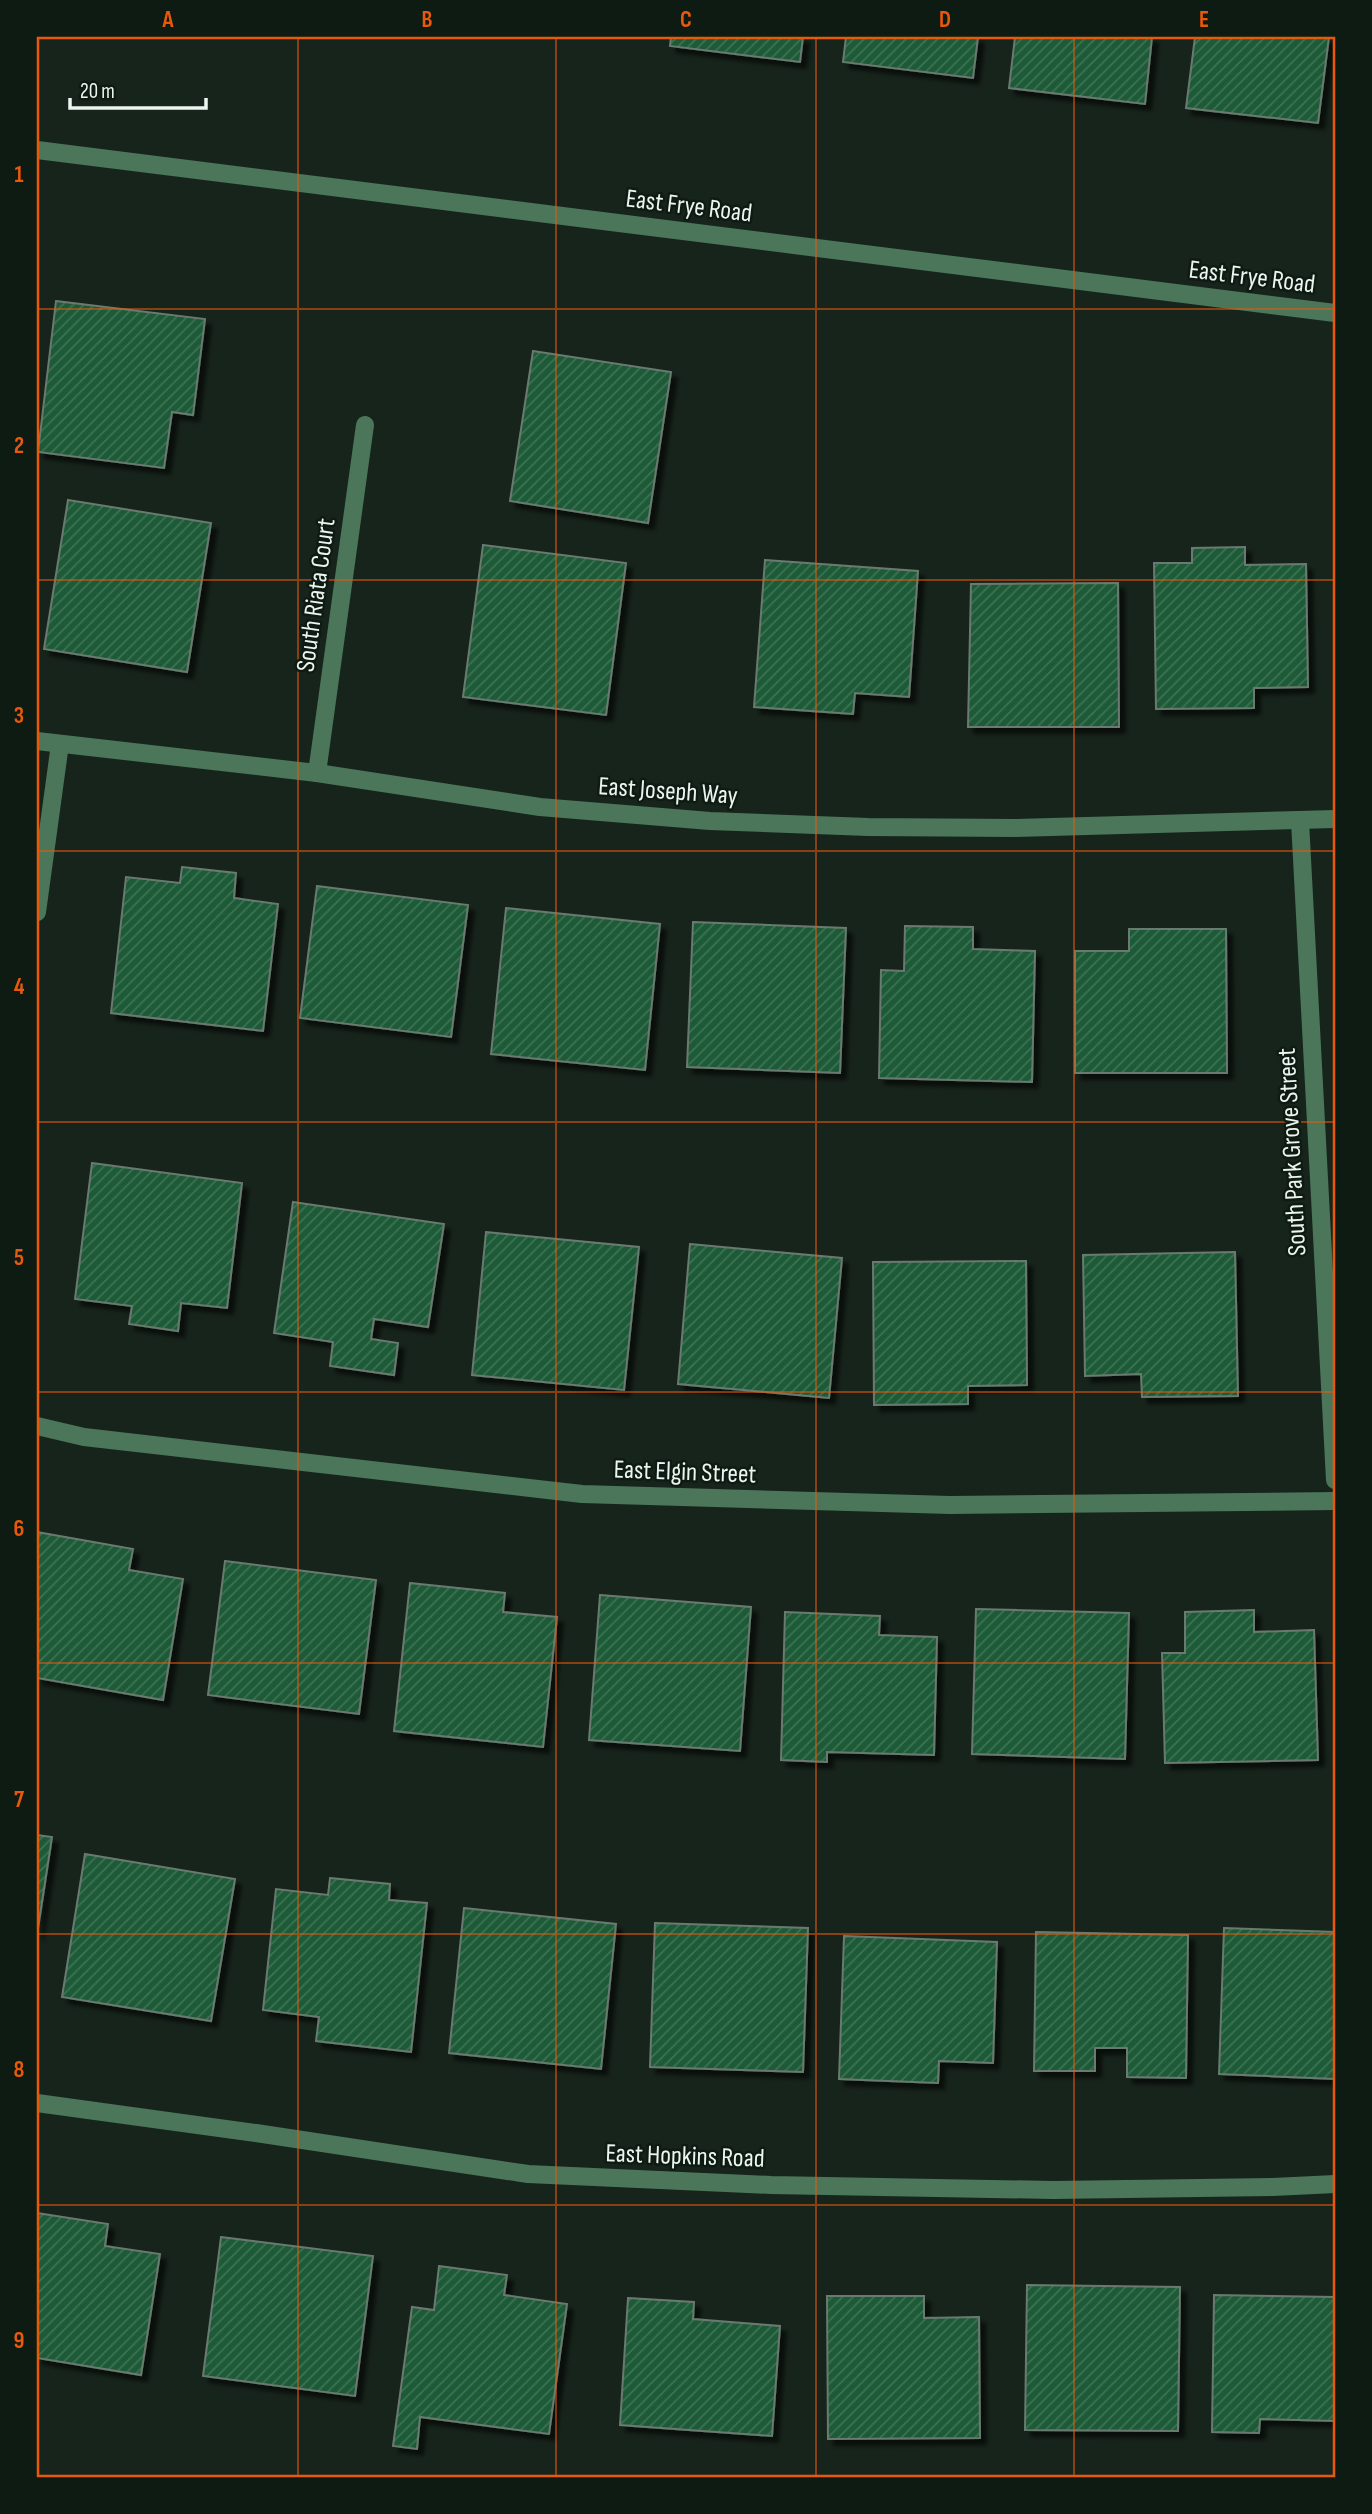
<svg xmlns="http://www.w3.org/2000/svg" width="1372" height="2514" viewBox="0 0 1372 2514" font-family="'Sofia Sans Condensed',sans-serif">
  <style>
    .building { fill: url(#building-hatch); stroke: #6a7a6f; stroke-width: 2; filter: url(#shadow) }
    .lines { fill: none; stroke-linecap: round; stroke-linejoin: round }
    .minor { stroke: #4b765a; stroke-width: 18 }
    .grid { fill: none; stroke: #e8590c; stroke-width: 2; stroke-opacity: 0.55 }
    .labels { text-anchor: middle; stroke-width: 5; stroke-linejoin: round; paint-order: stroke }
    .street-label { font-size: 26px; fill: #ecf5ef; stroke: #0e1b12 }
    .neatline { fill: none; stroke: #e8590c; stroke-width: 2.5 }
    .grid-label { font-size: 23px; text-anchor: middle; font-weight: bold; fill: #e8590c }
  </style>
  <defs>
    <pattern id="building-hatch" width="6" height="6" patternUnits="userSpaceOnUse" patternTransform="scale(1.75)"><rect width="6" height="6" fill="#1d5a37"/><path d="M-1 1l2-2M0 6l6-6M5 7l2-2" fill="none" stroke="#3e7254"/></pattern>
    <filter id="shadow"><feDropShadow dx="6" dy="6" stdDeviation="2" flood-color="#0009"/></filter>
  </defs>
  <rect width="100%" height="100%" fill="#17241b"/>
  <g class="building">
    <path d="M 671,37 L 803,37 L 800,62 L 670,46 Z"/>
    <path d="M 846,37 L 978,37 L 973,78 L 843,62 Z"/>
    <path d="M 1015,37 L 1152,37 L 1145,104 L 1009,88 Z"/>
    <path d="M 1195,37 L 1329,37 L 1318,123 L 1186,108 Z"/>
    <path d="M 56,301 L 205,319 L 193,415 L 172,412 L 164,468 L 38,452 Z"/>
    <path d="M 533,351 L 671,372 L 648,523 L 510,501 Z"/>
    <path d="M 68,500 L 211,523 L 187,672 L 44,649 Z"/>
    <path d="M 483,545 L 626,563 L 606,715 L 463,697 Z"/>
    <path d="M 1245,547 L 1245,565 L 1306,564 L 1308,687 L 1254,688 L 1254,708 L 1156,709 L 1154,563 L 1192,563 L 1192,548 Z"/>
    <path d="M 765,560 L 918,571 L 909,697 L 855,693 L 853,714 L 754,707 Z"/>
    <path d="M 1118,583 L 1119,727 L 968,727 L 971,584 Z"/>
    <path d="M 182,867 L 236,873 L 234,898 L 278,904 L 263,1031 L 111,1013 L 126,877 L 180,883 Z"/>
    <path d="M 317,886 L 468,905 L 451,1037 L 300,1018 Z"/>
    <path d="M 506,908 L 660,924 L 645,1070 L 491,1054 Z"/>
    <path d="M 693,922 L 846,928 L 840,1073 L 687,1067 Z"/>
    <path d="M 905,926 L 973,927 L 973,949 L 1035,951 L 1032,1082 L 879,1078 L 881,970 L 904,971 Z"/>
    <path d="M 1129,929 L 1226,929 L 1227,1073 L 1075,1073 L 1075,951 L 1129,951 Z"/>
    <path d="M 92,1163 L 242,1183 L 227,1308 L 181,1303 L 178,1331 L 129,1324 L 132,1306 L 75,1299 Z"/>
    <path d="M 293,1202 L 444,1224 L 428,1327 L 374,1319 L 371,1339 L 398,1343 L 394,1375 L 330,1366 L 333,1342 L 274,1333 Z"/>
    <path d="M 486,1232 L 639,1247 L 624,1390 L 472,1375 Z"/>
    <path d="M 690,1244 L 842,1258 L 829,1398 L 678,1384 Z"/>
    <path d="M 1235,1252 L 1238,1396 L 1142,1397 L 1141,1374 L 1085,1376 L 1083,1255 Z"/>
    <path d="M 1026,1261 L 1027,1385 L 968,1386 L 968,1404 L 874,1405 L 873,1262 Z"/>
    <path d="M 37,1532 L 133,1549 L 129,1570 L 183,1579 L 163,1700 L 37,1678 Z"/>
    <path d="M 225,1561 L 376,1580 L 359,1714 L 208,1695 Z"/>
    <path d="M 410,1583 L 505,1593 L 503,1612 L 557,1617 L 543,1747 L 394,1731 Z"/>
    <path d="M 600,1595 L 751,1607 L 740,1751 L 589,1740 Z"/>
    <path d="M 976,1609 L 1129,1613 L 1125,1759 L 972,1754 Z"/>
    <path d="M 1254,1610 L 1254,1632 L 1314,1630 L 1318,1760 L 1165,1763 L 1162,1653 L 1185,1653 L 1185,1612 Z"/>
    <path d="M 785,1612 L 880,1616 L 879,1635 L 937,1637 L 934,1755 L 827,1752 L 827,1762 L 781,1760 Z"/>
    <path d="M 37,1835 L 52,1837 L 37,1935 Z"/>
    <path d="M 85,1854 L 235,1879 L 211,2021 L 62,1997 Z"/>
    <path d="M 330,1878 L 390,1884 L 389,1900 L 427,1903 L 411,2052 L 316,2041 L 319,2017 L 263,2010 L 276,1889 L 328,1895 Z"/>
    <path d="M 464,1908 L 616,1924 L 601,2069 L 449,2053 Z"/>
    <path d="M 655,1923 L 808,1928 L 803,2072 L 650,2067 Z"/>
    <path d="M 1224,1928 L 1335,1932 L 1335,2079 L 1219,2074 Z"/>
    <path d="M 1036,1932 L 1188,1935 L 1186,2078 L 1127,2077 L 1127,2048 L 1095,2048 L 1095,2071 L 1034,2071 Z"/>
    <path d="M 844,1936 L 997,1942 L 993,2063 L 939,2061 L 938,2083 L 839,2079 Z"/>
    <path d="M 37,2213 L 108,2224 L 105,2246 L 160,2254 L 141,2375 L 37,2358 Z"/>
    <path d="M 221,2237 L 373,2256 L 355,2396 L 203,2376 Z"/>
    <path d="M 439,2266 L 507,2275 L 504,2295 L 567,2304 L 549,2434 L 420,2417 L 417,2449 L 393,2446 L 412,2307 L 434,2310 Z"/>
    <path d="M 1027,2285 L 1180,2287 L 1178,2431 L 1025,2430 Z"/>
    <path d="M 1214,2295 L 1335,2297 L 1335,2421 L 1260,2419 L 1259,2433 L 1212,2432 Z"/>
    <path d="M 827,2296 L 924,2296 L 924,2318 L 979,2317 L 980,2438 L 828,2439 Z"/>
    <path d="M 628,2298 L 694,2302 L 693,2319 L 780,2326 L 772,2436 L 620,2425 Z"/>
  </g>
  <g class="lines">
    <g class="minor">
      <path d="M 37,150 L 1335,313"/>
      <path d="M 37,741 L 317,773 L 540,807 L 710,821 L 868,827 L 1015,828 L 1335,819"/>
      <path d="M 317,773 L 365,425"/>
      <path d="M 1300,821 L 1335,1480"/>
      <path d="M 37,912 L 60,744"/>
      <path d="M 37,1426 L 84,1437 L 582,1494 L 950,1505 L 1335,1501"/>
      <path d="M 37,2103 L 256,2133 L 528,2174 L 771,2185 L 1053,2190 L 1273,2187 L 1335,2184"/>
    </g>
  </g>
  <path class="grid" d="M 298,37 L 298,2477M 556,37 L 556,2477M 816,37 L 816,2477M 1074,37 L 1074,2477M 37,309 L 1335,309M 37,580 L 1335,580M 37,851 L 1335,851M 37,1122 L 1335,1122M 37,1392 L 1335,1392M 37,1663 L 1335,1663M 37,1934 L 1335,1934M 37,2205 L 1335,2205"/>
  <g class="labels">
    <g class="street-label">
      <text transform="translate(689 205) rotate(7)" y="9">East Frye Road</text>
      <text transform="translate(1252 276) rotate(7)" y="9">East Frye Road</text>
      <text transform="translate(315 595) rotate(-82)" y="9">South Riata Court</text>
      <text transform="translate(668 790) rotate(4)" y="9">East Joseph Way</text>
      <text transform="translate(1291 1152) rotate(-93)" y="9">South Park Grove Street</text>
      <text transform="translate(685 1471) rotate(2)" y="9">East Elgin Street</text>
      <text transform="translate(685 2155) rotate(2)" y="9">East Hopkins Road</text>
    </g>
  </g>
  <rect width="1372" height="2514" fill="none" stroke="#0e1b12" stroke-width="77"/>
  <path d="M70 98v10h136v-10" fill="none" stroke="#ecf5ef" stroke-width="3.5"/>
  <text x="80" y="98" font-size="21" fill="#ecf5ef" stroke="#0e1b12" stroke-width="5" paint-order="stroke">20 m</text>
  <rect x="38" y="38" width="1296" height="2438" class="neatline"/>
  <g class="grid-label">
    <text x="168" y="27">A</text>
    <text x="427" y="27">B</text>
    <text x="686" y="27">C</text>
    <text x="945" y="27">D</text>
    <text x="1204" y="27">E</text>
    <text x="19" y="182">1</text>
    <text x="19" y="453">2</text>
    <text x="19" y="723">3</text>
    <text x="19" y="994">4</text>
    <text x="19" y="1265">5</text>
    <text x="19" y="1536">6</text>
    <text x="19" y="1807">7</text>
    <text x="19" y="2077">8</text>
    <text x="19" y="2348">9</text>
  </g>
</svg>
